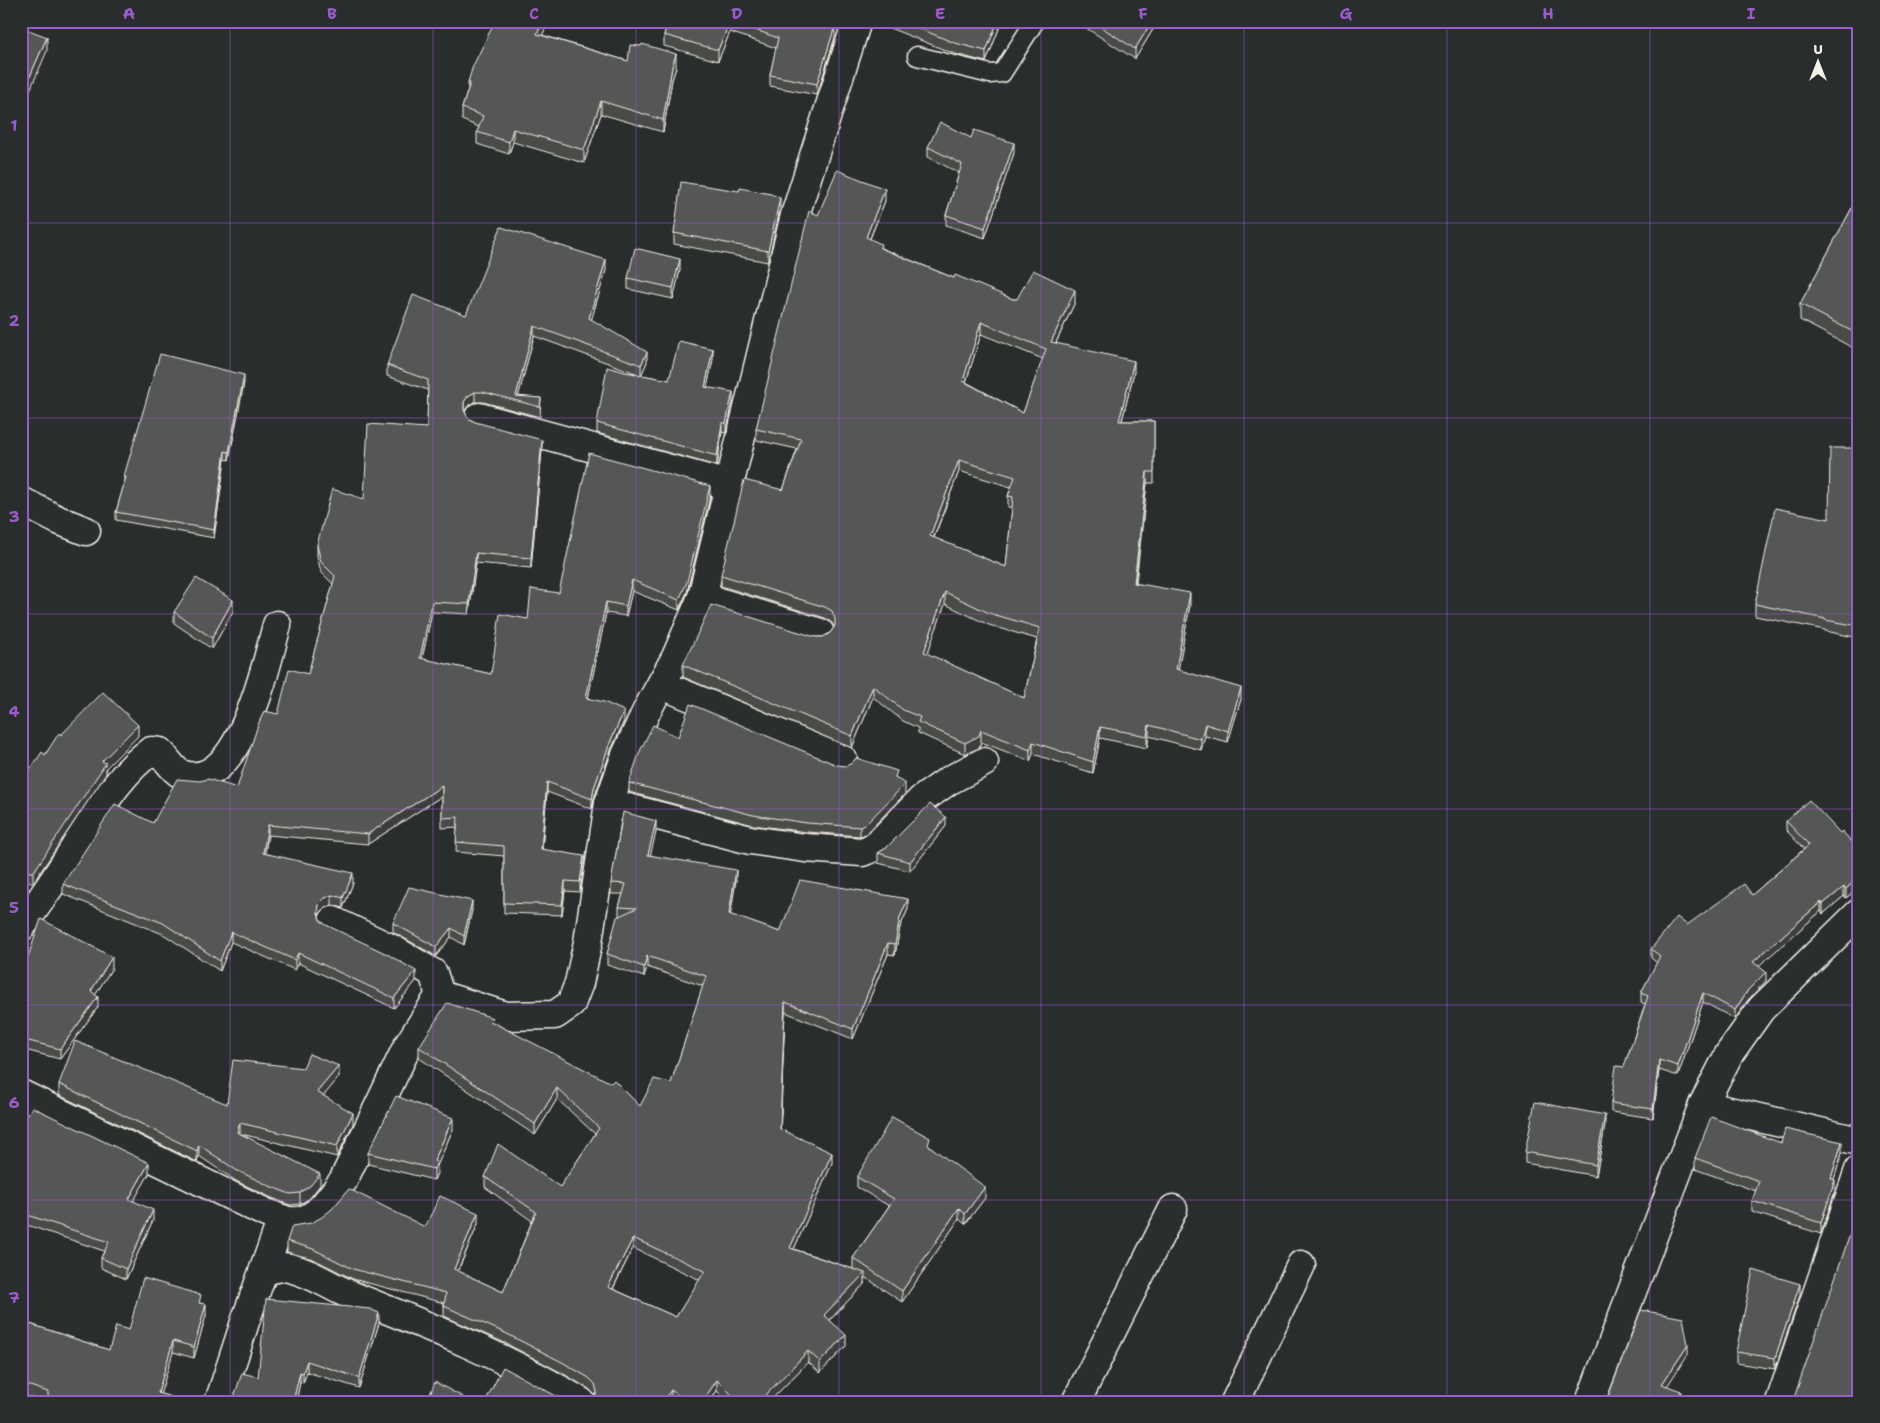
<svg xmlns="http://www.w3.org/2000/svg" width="1880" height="1423" viewBox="0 0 1880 1423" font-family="'Shantell Sans',sans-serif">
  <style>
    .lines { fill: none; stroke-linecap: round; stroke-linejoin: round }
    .service-casing { stroke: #f4f1e8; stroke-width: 21 }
    .minor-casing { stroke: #f4f1e8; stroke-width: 31 }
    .service { stroke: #2a2d2e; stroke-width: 18 }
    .minor { stroke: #2a2d2e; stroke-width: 28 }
    .wall { fill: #494b4a; stroke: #f4f1e8; fill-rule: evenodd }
    .shaded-wall { fill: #3c3d3c; stroke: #f4f1e8 }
    .building { fill: #555756; stroke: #f4f1e8; fill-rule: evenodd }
    .grid { fill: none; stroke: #995dc9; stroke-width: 1; stroke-opacity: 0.55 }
    .neatline { fill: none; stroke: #995dc9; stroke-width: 2 }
    .grid-label { font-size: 16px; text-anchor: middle; font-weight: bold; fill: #995dc9 }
  </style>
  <rect width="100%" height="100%" fill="#2a2d2e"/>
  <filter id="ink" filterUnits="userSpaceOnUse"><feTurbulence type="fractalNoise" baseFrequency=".02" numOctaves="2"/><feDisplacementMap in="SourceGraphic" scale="10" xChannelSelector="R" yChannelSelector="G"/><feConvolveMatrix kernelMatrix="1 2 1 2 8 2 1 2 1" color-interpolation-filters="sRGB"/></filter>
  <g filter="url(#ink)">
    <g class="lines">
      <defs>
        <path id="service" d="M 917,56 L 990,74 L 1002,73 L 1035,21"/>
        <g id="minor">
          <path d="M 479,417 L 729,485"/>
          <path d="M 21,501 L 58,520 L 86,531"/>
          <path d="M 702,597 L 820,633"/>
          <path d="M 662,685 L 843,760"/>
          <path d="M 609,803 L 750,840 L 805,848 L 862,852 L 875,847 L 921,800 L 948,781 L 984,762"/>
          <path d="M 333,921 L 394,950 L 433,973 L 440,995"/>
          <path d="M 21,927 C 42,899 61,870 79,841 C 100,809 120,773 151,751 L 160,752 C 166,758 173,770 181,774 C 239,797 267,661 277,625"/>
          <path d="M 21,1094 L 266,1213 C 273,1215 281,1220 289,1221 C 315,1225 329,1198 343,1181 L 407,1047 L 440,995 L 506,1016 L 555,1015 L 571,1004 L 579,983 L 588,942 L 609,803 L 626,755 L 648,708 L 676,657 L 702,597 L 795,215 L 857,21"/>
          <path d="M 1703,1105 L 1859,1141"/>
          <path d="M 265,1271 C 274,1268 281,1266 290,1268 C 313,1273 332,1288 353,1296 C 431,1327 509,1358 581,1402"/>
          <path d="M 219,1402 L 246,1319 L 282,1219"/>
          <path d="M 1076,1402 L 1173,1209"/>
          <path d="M 1235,1402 L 1301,1265"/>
          <path d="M 1590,1402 L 1703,1105 L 1729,1054 L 1761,1009 L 1859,913"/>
          <path d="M 1780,1402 L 1859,1170"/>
        </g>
      </defs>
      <use href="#service" class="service-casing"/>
      <use href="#minor" class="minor-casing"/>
      <use href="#service" class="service"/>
      <use href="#minor" class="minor"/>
    </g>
    <g class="wall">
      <path d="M 549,21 L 542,35 L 628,61 L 676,67 L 672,80 L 663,132 L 601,114 L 584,163 L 513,142 L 509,154 L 477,144 L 477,132 L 479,127 L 462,120 L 462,108 L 468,89 L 468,82 Z"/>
      <path d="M 668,21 L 824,21 L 835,37 L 817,95 L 770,86 L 770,75 L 776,48 L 730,32 L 718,61 L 664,46 L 664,35 Z"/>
      <path d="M 872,21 L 1002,21 L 986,62 L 955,54 Z"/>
      <path d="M 1075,21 L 1158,21 L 1135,59 Z"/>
      <path d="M 971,138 L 1014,153 L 985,238 L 946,225 L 946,215 L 959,173 L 928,157 L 928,147 Z"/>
      <path d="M 739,191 L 780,209 L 768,262 L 674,244 L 674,233 Z"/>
      <path d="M 1859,195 L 1859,351 L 1800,320 L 1800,304 Z"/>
      <path d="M 885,201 L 870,239 L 881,248 L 954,278 L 1013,299 L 1075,302 L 1056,343 L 1134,372 L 1122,421 L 1154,421 L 1154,483 L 1147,483 L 1136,583 L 1190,605 L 1178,670 L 1241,699 L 1228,742 L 1205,736 L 1201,750 L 1149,736 L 1147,748 L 1100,738 L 1093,773 L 1033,754 L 1030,761 L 981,742 L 979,748 L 965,754 L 918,733 L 918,728 L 903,721 L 873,697 L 852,748 L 683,677 L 683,665 L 815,637 L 823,637 L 830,633 L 834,627 L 832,623 L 825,618 L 721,586 L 721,575 L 783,490 L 797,449 L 756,440 L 756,429 L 818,215 ZM 981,334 L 1043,359 L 1023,413 L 966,382 ZM 959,471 L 1011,487 L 1008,496 L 1008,507 L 1012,508 L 1006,567 L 934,538 ZM 945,604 L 989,625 L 1037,639 L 1024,698 L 927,654 Z"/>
      <path d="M 606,270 L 591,320 L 647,362 L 641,375 L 669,380 L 713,359 L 707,387 L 733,402 L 726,433 L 722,432 L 717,466 L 597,433 L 597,423 L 625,372 L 638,374 L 534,336 L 518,397 L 541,398 L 540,417 L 483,402 L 475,402 L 468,406 L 465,412 L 468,418 L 475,422 L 542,450 L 531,568 L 476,563 L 469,614 L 432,612 L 422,659 L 491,674 L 528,619 L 559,593 L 710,496 L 687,592 L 679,610 L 632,591 L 626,616 L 606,613 L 588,698 L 624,721 L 611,750 L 594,798 L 592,809 L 547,792 L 542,849 L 584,866 L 580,892 L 565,891 L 562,915 L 504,913 L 504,856 L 456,852 L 457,827 L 442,828 L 442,796 L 368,844 L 268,835 L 265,853 L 353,883 L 343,908 L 332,905 L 325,908 L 319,914 L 319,916 L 320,920 L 326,925 L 416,981 L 394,1008 L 298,963 L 295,970 L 231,942 L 220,971 L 163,934 L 63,894 L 63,884 L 153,823 L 237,788 L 278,714 L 308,674 L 333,584 L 321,572 L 317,556 L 317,545 L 364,499 L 427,428 L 428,390 L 387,376 L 387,365 L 466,315 Z"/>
      <path d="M 680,270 L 673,299 L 628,289 L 628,278 Z"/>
      <path d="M 244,383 L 229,460 L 225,459 L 214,538 L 116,520 L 116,512 L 124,484 L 124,476 Z"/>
      <path d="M 1859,448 L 1859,638 L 1825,631 L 1825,630 L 1755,616 L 1755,604 L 1829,519 Z"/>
      <path d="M 233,611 L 212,649 L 174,623 L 174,612 Z"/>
      <path d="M 61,735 L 138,736 L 106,768 L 106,774 L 33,883 L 21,878 L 21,783 Z"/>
      <path d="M 678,737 L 837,765 L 897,778 L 905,794 L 866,834 L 860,836 L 807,832 L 753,825 L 629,792 L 629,783 Z"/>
      <path d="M 1786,821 L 1840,833 L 1859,850 L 1859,887 L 1846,898 L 1844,896 L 1823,914 L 1821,911 L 1758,966 L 1766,981 L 1748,1000 L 1735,1019 L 1703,1002 L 1678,1076 L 1659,1070 L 1653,1118 L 1611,1112 L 1611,1103 L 1624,1067 L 1645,1004 L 1641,1002 L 1641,993 L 1657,963 L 1651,958 L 1651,949 L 1687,925 L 1752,895 L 1804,849 L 1786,830 Z"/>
      <path d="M 946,826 L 910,871 L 878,863 L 878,853 L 886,848 Z"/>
      <path d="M 656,832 L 650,855 L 736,880 L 730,915 L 780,932 L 908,909 L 900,927 L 895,955 L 888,954 L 853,1039 L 785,1012 L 780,1129 L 832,1163 L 794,1249 L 853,1269 L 853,1258 L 889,1206 L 857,1187 L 857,1177 L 930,1146 L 985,1198 L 965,1224 L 959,1219 L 902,1302 L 865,1277 L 865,1283 L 830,1320 L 846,1346 L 820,1373 L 808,1362 L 769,1402 L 728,1402 L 717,1391 L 709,1402 L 673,1402 L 671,1400 L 594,1400 L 595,1395 L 589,1389 L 562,1373 L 505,1343 L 444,1316 L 444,1303 L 353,1279 L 313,1259 L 287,1252 L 287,1241 L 425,1227 L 478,1224 L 458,1271 L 503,1292 L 532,1221 L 485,1187 L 485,1177 L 560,1187 L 595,1134 L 557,1099 L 535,1135 L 419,1058 L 419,1047 L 493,1022 L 640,1106 L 671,1083 L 703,986 L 647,967 L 644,977 L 607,965 L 607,954 L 619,916 L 619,907 L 623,894 L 611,894 L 611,883 ZM 633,1248 L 700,1280 L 676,1317 L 613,1289 Z"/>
      <path d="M 472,910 L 464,945 L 451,937 L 436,956 L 393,932 L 393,923 Z"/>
      <path d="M 112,968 L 95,995 L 98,1007 L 60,1059 L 21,1049 L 21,977 Z"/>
      <path d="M 339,1077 L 323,1096 L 353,1124 L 337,1157 L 241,1134 L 320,1185 L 310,1198 L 300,1204 L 290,1205 L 272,1198 L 236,1181 L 199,1156 L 197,1162 L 59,1095 L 59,1084 L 227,1104 Z"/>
      <path d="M 1605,1126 L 1596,1176 L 1525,1163 L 1525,1152 Z"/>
      <path d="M 21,1127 L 149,1174 L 133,1201 L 153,1220 L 126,1279 L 101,1268 L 101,1258 L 104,1251 L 21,1223 Z"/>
      <path d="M 453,1129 L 437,1166 L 437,1173 L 434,1180 L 368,1164 L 368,1153 Z"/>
      <path d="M 1781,1143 L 1842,1153 L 1834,1179 L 1835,1191 L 1821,1234 L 1752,1212 L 1752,1201 L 1756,1191 L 1695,1169 L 1695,1158 Z"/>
      <path d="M 1800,1295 L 1775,1369 L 1736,1363 L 1736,1352 Z"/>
      <path d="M 201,1303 L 206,1315 L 194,1358 L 173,1352 L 160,1394 L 188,1402 L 45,1402 L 21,1394 L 21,1321 L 109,1350 L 129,1330 Z"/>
      <path d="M 379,1323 L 359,1388 L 307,1372 L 303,1383 L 300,1382 L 296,1402 L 230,1402 L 258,1377 Z"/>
    </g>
    <g class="shaded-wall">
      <path d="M 543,21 L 549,21 L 537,46 L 537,34 Z"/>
      <path d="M 730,21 L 730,32 L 718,61 L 718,50 Z"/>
      <path d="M 998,21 L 1002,21 L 986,62 L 986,51 Z"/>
      <path d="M 1152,21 L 1158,21 L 1135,59 L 1135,49 Z"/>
      <path d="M 835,26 L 835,37 L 817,95 L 817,84 Z"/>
      <path d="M 47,37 L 47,51 L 21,111 L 21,97 Z"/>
      <path d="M 676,54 L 676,67 L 672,80 L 663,132 L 663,120 L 672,67 Z"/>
      <path d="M 601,101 L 601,114 L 584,163 L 584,150 Z"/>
      <path d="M 513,129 L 513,142 L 509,154 L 509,142 Z"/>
      <path d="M 1014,143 L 1014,153 L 985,238 L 985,228 Z"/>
      <path d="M 885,189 L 885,201 L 866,248 L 866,237 Z"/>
      <path d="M 780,198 L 780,209 L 768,262 L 768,251 Z"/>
      <path d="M 680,259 L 680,270 L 673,299 L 673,288 Z"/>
      <path d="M 606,260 L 606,270 L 589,328 L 589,318 Z"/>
      <path d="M 1075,290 L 1075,302 L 1051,353 L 1051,342 Z"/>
      <path d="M 981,322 L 981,334 L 963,392 L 963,381 Z"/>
      <path d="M 534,326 L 534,336 L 517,401 L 516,396 Z"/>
      <path d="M 713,349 L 713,359 L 705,397 L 705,387 Z"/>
      <path d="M 647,352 L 647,362 L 641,376 L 641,365 Z"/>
      <path d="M 1134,361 L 1134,372 L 1119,432 L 1119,421 Z"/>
      <path d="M 244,375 L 244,383 L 229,460 L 229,452 Z"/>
      <path d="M 475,392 L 475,402 L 468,406 L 464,412 L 464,402 L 468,396 Z"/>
      <path d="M 733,392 L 733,402 L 726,433 L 726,423 Z"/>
      <path d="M 722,423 L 722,432 L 717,466 L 717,456 Z"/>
      <path d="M 542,440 L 542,450 L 531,568 L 531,558 Z"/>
      <path d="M 225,451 L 225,459 L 214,538 L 214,530 Z"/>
      <path d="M 959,460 L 959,471 L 930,547 L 930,536 Z"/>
      <path d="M 1147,472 L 1147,483 L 1134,594 L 1134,583 Z"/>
      <path d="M 710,486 L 710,496 L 687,592 L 679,610 L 679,600 Z"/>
      <path d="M 476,553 L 476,563 L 469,614 L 469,604 Z"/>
      <path d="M 632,580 L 632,591 L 626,616 L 626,606 Z"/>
      <path d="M 945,592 L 945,604 L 924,663 L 924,652 Z"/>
      <path d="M 1190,593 L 1190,605 L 1176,681 L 1176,669 Z"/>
      <path d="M 233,600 L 233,611 L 212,649 L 212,638 Z"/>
      <path d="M 432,602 L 432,612 L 420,668 L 420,658 Z"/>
      <path d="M 606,602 L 606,613 L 586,708 L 586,698 Z"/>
      <path d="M 873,686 L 873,697 L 852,748 L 852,736 Z"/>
      <path d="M 1241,688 L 1241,699 L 1228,742 L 1228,731 Z"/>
      <path d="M 624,711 L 624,721 L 611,750 L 594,798 L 592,809 L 592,799 L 594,788 L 611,740 Z"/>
      <path d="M 1205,724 L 1205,736 L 1201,750 L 1201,739 Z"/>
      <path d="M 138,725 L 138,736 L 106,768 L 106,774 L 33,883 L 33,873 L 102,761 Z"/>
      <path d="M 1149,725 L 1149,736 L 1147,748 L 1147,736 Z"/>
      <path d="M 1100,727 L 1100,738 L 1093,773 L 1093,762 Z"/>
      <path d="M 981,730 L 981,742 L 979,748 L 965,754 L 965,743 Z"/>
      <path d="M 1033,742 L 1033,754 L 1030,761 L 1030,750 Z"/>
      <path d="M 547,782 L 547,792 L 541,859 L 541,849 Z"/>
      <path d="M 905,784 L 905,794 L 866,834 L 860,836 L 860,827 Z"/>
      <path d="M 442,786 L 442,796 L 368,844 L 368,834 Z"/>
      <path d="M 946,817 L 946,826 L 910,871 L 910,862 Z"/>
      <path d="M 656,821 L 656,832 L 648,865 L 648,855 Z"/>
      <path d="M 268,825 L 268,835 L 263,863 L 263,853 Z"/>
      <path d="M 584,856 L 584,866 L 580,892 L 580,882 Z"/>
      <path d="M 736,870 L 736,880 L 729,925 L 729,914 Z"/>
      <path d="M 353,873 L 353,883 L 343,908 L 343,898 Z"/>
      <path d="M 1859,877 L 1859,887 L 1846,898 L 1846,889 Z"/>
      <path d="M 565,881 L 565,891 L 562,915 L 562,905 Z"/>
      <path d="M 1844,887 L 1844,896 L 1823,914 L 1823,904 Z"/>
      <path d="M 332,895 L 332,905 L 325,908 L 319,914 L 318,923 L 318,913 L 319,904 L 325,898 Z"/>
      <path d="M 908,899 L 908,909 L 900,927 L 895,955 L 895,944 L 900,917 Z"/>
      <path d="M 472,901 L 472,910 L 464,945 L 464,936 Z"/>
      <path d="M 1821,902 L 1821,911 L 1753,971 L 1753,962 Z"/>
      <path d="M 451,928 L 451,937 L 436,956 L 436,947 Z"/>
      <path d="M 231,932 L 231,942 L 220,971 L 220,961 Z"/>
      <path d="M 888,943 L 888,954 L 853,1039 L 853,1029 Z"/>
      <path d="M 298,953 L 298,963 L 295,970 L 295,960 Z"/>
      <path d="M 647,956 L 647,967 L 644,977 L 644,967 Z"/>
      <path d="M 112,957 L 112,968 L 91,1002 L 91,991 Z"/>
      <path d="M 416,971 L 416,981 L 394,1008 L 394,998 Z"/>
      <path d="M 1766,972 L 1766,981 L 1748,1000 L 1735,1019 L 1735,1010 L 1748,990 Z"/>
      <path d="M 1703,993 L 1703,1002 L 1678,1076 L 1678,1066 Z"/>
      <path d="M 98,997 L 98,1007 L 60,1059 L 60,1049 Z"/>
      <path d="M 785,1002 L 785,1012 L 780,1139 L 780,1129 Z"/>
      <path d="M 1659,1060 L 1659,1070 L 1653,1118 L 1653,1109 Z"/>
      <path d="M 339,1066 L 339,1077 L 317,1104 L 317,1092 Z"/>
      <path d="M 557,1088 L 557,1099 L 535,1135 L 535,1124 Z"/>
      <path d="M 353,1113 L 353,1124 L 337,1157 L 337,1146 Z"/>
      <path d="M 1605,1115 L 1605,1126 L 1596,1176 L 1596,1165 Z"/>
      <path d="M 453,1118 L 453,1129 L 437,1166 L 437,1173 L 434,1180 L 434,1161 Z"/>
      <path d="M 240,1123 L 240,1134 L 237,1132 Z"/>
      <path d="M 1842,1142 L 1842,1153 L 1831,1189 L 1831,1178 Z"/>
      <path d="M 199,1145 L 199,1156 L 197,1162 L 197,1151 Z"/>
      <path d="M 832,1153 L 832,1163 L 790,1258 L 790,1248 Z"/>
      <path d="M 149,1163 L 149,1174 L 129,1209 L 129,1199 Z"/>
      <path d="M 320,1174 L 320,1185 L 310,1198 L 300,1204 L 300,1193 Z"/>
      <path d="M 1835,1180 L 1835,1191 L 1821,1234 L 1821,1223 Z"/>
      <path d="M 985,1187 L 985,1198 L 965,1224 L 965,1214 Z"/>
      <path d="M 959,1208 L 959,1219 L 902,1302 L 902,1291 Z"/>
      <path d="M 153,1210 L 153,1220 L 126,1279 L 126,1269 Z"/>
      <path d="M 478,1213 L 478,1224 L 454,1279 L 454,1269 Z"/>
      <path d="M 633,1238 L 633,1248 L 608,1298 L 608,1287 Z"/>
      <path d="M 865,1273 L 865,1283 L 824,1326 L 824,1315 Z"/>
      <path d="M 1800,1284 L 1800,1295 L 1775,1369 L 1775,1358 Z"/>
      <path d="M 206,1304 L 206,1315 L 194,1358 L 194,1347 Z"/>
      <path d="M 379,1313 L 379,1323 L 359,1388 L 359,1378 Z"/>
      <path d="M 846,1335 L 846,1346 L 820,1373 L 820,1362 Z"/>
      <path d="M 173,1341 L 173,1352 L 158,1402 L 158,1393 Z"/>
      <path d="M 1688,1345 L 1688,1354 L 1662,1394 L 1662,1384 Z"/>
      <path d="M 808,1351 L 808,1362 L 769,1402 L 759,1402 Z"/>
      <path d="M 307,1361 L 307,1372 L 303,1383 L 303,1373 Z"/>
      <path d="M 300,1372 L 300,1382 L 296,1402 L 293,1402 Z"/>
      <path d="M 717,1380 L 717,1391 L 709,1402 L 702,1402 Z"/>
      <path d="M 671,1390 L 671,1400 L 670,1402 L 663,1402 Z"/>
      <path d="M 1681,1391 L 1681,1402 L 1677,1402 Z"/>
    </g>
    <g class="building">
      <path d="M 495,21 L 543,21 L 537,34 L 628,61 L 630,45 L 641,46 L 642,44 L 676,54 L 672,67 L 663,120 L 601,101 L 584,150 L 513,129 L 509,142 L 477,132 L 483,116 L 462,108 L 470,83 L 468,82 L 473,66 Z"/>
      <path d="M 668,21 L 730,21 L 718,50 L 664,35 Z"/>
      <path d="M 730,21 L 824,21 L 835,26 L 817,84 L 770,75 L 778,38 Z"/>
      <path d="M 900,21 L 998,21 L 986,51 L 955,43 Z"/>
      <path d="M 1092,21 L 1152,21 L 1135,49 Z"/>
      <path d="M 21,27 L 47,37 L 21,97 Z"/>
      <path d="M 940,122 L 971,138 L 974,130 L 1014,143 L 985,228 L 946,215 L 962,164 L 928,147 Z"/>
      <path d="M 837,170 L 885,189 L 866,237 L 881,244 L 880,248 L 954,278 L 955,275 L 1013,299 L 1017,299 L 1033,270 L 1075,290 L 1051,342 L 1134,361 L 1119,421 L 1154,421 L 1154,472 L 1147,472 L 1134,583 L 1190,593 L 1176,669 L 1241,688 L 1228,731 L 1205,724 L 1201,739 L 1149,725 L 1147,736 L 1100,727 L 1093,762 L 1033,742 L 1030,750 L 981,730 L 979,736 L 965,743 L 918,722 L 920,717 L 903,710 L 873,686 L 852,736 L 683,665 L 711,605 L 815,637 L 823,637 L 830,633 L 835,626 L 835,619 L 832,611 L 825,607 L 721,575 L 744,480 L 783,490 L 801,439 L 756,429 L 809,211 L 818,215 ZM 981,322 L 1046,349 L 1023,413 L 963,381 ZM 959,460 L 1015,477 L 1008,496 L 1013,497 L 1006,567 L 930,536 ZM 945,592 L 989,613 L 1040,628 L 1024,698 L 924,652 Z"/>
      <path d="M 681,182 L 739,191 L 740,188 L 771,194 L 780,198 L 768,251 L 674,233 Z"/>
      <path d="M 1859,195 L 1859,335 L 1800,304 Z"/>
      <path d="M 501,227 L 606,260 L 589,318 L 647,352 L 641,365 L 534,326 L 516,396 L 541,398 L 540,407 L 483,392 L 475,392 L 468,396 L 464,402 L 464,410 L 468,418 L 475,422 L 542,440 L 531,558 L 476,553 L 469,604 L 432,602 L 420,658 L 491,674 L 500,614 L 528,619 L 531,589 L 559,593 L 589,453 L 710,486 L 687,582 L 679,600 L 632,580 L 626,606 L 606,602 L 586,698 L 604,702 L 624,711 L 611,740 L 594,788 L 592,799 L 547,782 L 541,849 L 584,856 L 580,882 L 565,881 L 562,905 L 504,903 L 504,846 L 456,842 L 458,817 L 442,818 L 442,786 L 368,834 L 268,825 L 263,853 L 353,873 L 343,898 L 332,895 L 325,898 L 319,904 L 318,913 L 320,920 L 326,925 L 387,954 L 416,971 L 394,998 L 298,953 L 295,960 L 231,932 L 220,961 L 163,923 L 63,884 L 115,804 L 153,823 L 177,779 L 200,781 L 208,779 L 237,788 L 258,725 L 264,711 L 278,714 L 289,669 L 308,674 L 335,576 L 321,562 L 317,545 L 332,489 L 364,499 L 368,424 L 427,428 L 428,380 L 387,365 L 413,295 L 466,315 Z"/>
      <path d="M 635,248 L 680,259 L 673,288 L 628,278 Z"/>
      <path d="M 679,341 L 713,349 L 705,387 L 733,392 L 726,423 L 722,423 L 717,456 L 597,423 L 607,367 L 625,372 L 669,380 Z"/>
      <path d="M 160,354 L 244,375 L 229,452 L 225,451 L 214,530 L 116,512 L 126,477 L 124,476 Z"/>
      <path d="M 1830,448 L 1859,448 L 1859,626 L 1825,620 L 1825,619 L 1755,604 L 1775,508 L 1829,519 Z"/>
      <path d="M 196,578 L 233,600 L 212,638 L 174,612 Z"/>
      <path d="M 103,692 L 138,725 L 102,761 L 106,763 L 33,873 L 21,868 L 21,783 L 42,752 L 45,755 L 59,733 L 61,735 Z"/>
      <path d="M 690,704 L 837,765 L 846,766 L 852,763 L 856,758 L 897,771 L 895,777 L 905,784 L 866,824 L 860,827 L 807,823 L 753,815 L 629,783 L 640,751 L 653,725 L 678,737 Z"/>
      <path d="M 1809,800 L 1840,833 L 1842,831 L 1859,850 L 1859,877 L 1846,889 L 1844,887 L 1823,904 L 1821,902 L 1753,962 L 1766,972 L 1748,990 L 1735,1010 L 1703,993 L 1678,1066 L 1659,1060 L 1653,1109 L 1611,1103 L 1616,1066 L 1624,1067 L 1648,996 L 1641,993 L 1660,956 L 1651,949 L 1677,917 L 1687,925 L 1744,884 L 1752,895 L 1809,845 L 1786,821 Z"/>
      <path d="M 930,804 L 946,817 L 910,862 L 878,853 L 886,848 Z"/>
      <path d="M 623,812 L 656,821 L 648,855 L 736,870 L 729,914 L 780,932 L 800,880 L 908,899 L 900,917 L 895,944 L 888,943 L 853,1029 L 785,1002 L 780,1129 L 832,1153 L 790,1248 L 865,1273 L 824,1315 L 846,1335 L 820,1362 L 808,1351 L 759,1402 L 739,1402 L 717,1380 L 702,1402 L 688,1402 L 671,1390 L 663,1402 L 592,1402 L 594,1400 L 597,1392 L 595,1384 L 589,1378 L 562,1362 L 505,1333 L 444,1306 L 446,1293 L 353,1269 L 313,1249 L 287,1241 L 292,1226 L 311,1223 L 322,1217 L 332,1209 L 349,1189 L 425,1227 L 440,1196 L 478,1213 L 454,1269 L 503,1292 L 536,1212 L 485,1177 L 498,1144 L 560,1187 L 599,1128 L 557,1088 L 535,1124 L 419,1047 L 447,1003 L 493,1018 L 490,1021 L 611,1083 L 614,1080 L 640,1106 L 654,1079 L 671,1083 L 706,976 L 647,956 L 644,967 L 607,954 L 617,917 L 637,908 L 619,907 L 626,884 L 611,883 ZM 633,1238 L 705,1271 L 676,1317 L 608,1287 Z"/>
      <path d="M 409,887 L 472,901 L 464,936 L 451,928 L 436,947 L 393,923 Z"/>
      <path d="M 41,919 L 112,957 L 91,991 L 98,997 L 60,1049 L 21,1039 L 21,977 Z"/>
      <path d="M 75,1041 L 227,1104 L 233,1060 L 303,1068 L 309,1054 L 339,1066 L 317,1092 L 353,1113 L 337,1146 L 240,1123 L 237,1132 L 320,1174 L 310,1186 L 300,1193 L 290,1194 L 272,1187 L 236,1170 L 199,1145 L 197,1151 L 59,1084 Z"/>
      <path d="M 396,1096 L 453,1118 L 434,1161 L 437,1162 L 434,1169 L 368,1153 Z"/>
      <path d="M 1535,1102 L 1605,1115 L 1596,1165 L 1525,1152 Z"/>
      <path d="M 32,1107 L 149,1163 L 129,1199 L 153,1210 L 126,1269 L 101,1258 L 109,1242 L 21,1213 L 21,1127 Z"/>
      <path d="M 892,1117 L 930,1138 L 928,1145 L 985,1187 L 965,1214 L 959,1208 L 902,1291 L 853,1258 L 894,1199 L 857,1177 Z"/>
      <path d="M 1711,1117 L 1781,1143 L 1785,1129 L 1842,1142 L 1831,1178 L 1835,1180 L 1821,1223 L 1752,1201 L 1759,1181 L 1695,1158 Z"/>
      <path d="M 1859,1208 L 1859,1402 L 1790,1402 L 1795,1395 Z"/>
      <path d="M 1753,1270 L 1800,1284 L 1775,1358 L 1736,1352 Z"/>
      <path d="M 143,1278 L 201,1295 L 199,1303 L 206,1304 L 194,1347 L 173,1341 L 158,1393 L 188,1402 L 55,1402 L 48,1399 L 48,1392 L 21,1383 L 21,1321 L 109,1350 L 116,1326 L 129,1330 Z"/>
      <path d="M 266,1299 L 370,1309 L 379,1313 L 359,1378 L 307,1361 L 303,1373 L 300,1372 L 293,1402 L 230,1402 L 234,1397 L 242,1373 L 258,1377 Z"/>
      <path d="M 1641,1310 L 1683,1318 L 1688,1345 L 1662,1384 L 1681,1391 L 1677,1402 L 1606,1402 Z"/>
      <path d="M 503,1367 L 567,1402 L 485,1402 Z"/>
      <path d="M 435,1382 L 472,1402 L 427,1402 Z"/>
    </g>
  </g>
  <path class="grid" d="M 230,21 L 230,1402M 433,21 L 433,1402M 636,21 L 636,1402M 839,21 L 839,1402M 1041,21 L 1041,1402M 1244,21 L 1244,1402M 1447,21 L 1447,1402M 1650,21 L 1650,1402M 21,223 L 1859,223M 21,418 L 1859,418M 21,614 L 1859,614M 21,809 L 1859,809M 21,1005 L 1859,1005M 21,1200 L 1859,1200"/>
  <rect width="1880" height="1423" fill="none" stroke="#2a2d2e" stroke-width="55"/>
  <g transform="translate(1818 62)" stroke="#2a2d2e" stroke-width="4" paint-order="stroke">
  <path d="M0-4L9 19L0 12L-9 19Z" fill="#f4f1e8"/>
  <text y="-8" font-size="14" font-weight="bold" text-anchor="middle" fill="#f4f1e8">U</text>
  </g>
  <rect x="28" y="28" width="1824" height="1368" class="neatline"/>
  <g class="grid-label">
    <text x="129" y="19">A</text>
    <text x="332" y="19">B</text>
    <text x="534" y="19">C</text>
    <text x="737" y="19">D</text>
    <text x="940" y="19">E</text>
    <text x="1143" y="19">F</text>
    <text x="1346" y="19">G</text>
    <text x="1548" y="19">H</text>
    <text x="1751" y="19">I</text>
    <text x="14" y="131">1</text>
    <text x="14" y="326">2</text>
    <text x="14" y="522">3</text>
    <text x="14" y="717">4</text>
    <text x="14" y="913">5</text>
    <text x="14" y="1108">6</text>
    <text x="14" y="1303">7</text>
  </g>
</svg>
